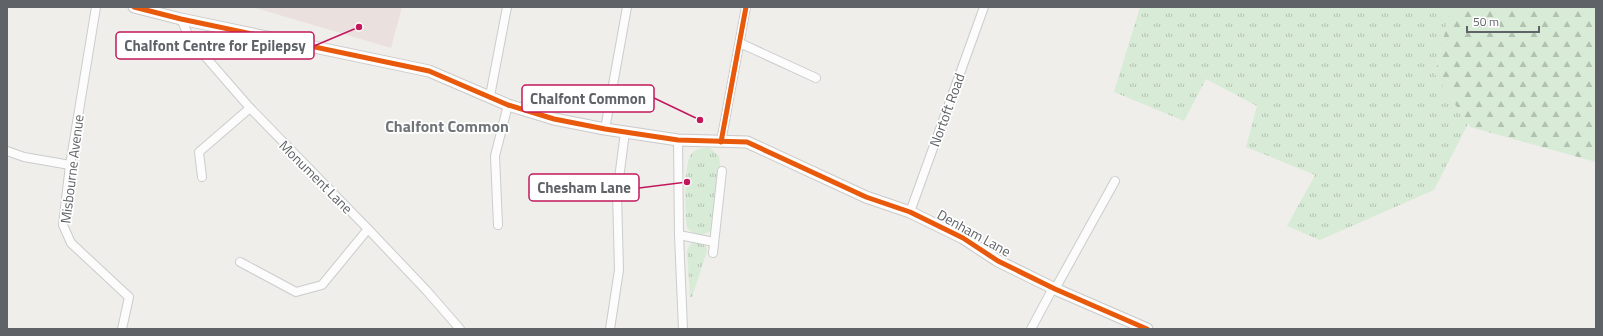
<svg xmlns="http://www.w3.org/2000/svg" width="1603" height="336" viewBox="0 0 1603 336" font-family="'Titillium Web',sans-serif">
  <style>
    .medical { fill: #eae0de }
    .grass { fill: url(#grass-tufts) }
    .forest { fill: url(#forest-firs) }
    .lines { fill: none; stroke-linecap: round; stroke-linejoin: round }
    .street-casing { stroke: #cbcccc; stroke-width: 10 }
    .secondary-casing { stroke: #cacacb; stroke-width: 13 }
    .street { stroke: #fdfcfc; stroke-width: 8 }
    .secondary { stroke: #fdfcfc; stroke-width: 11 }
    .cycleway-casing { stroke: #fff; stroke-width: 8 }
    .cycleway { stroke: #e8590c; stroke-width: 5 }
    .labels { text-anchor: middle; stroke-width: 3.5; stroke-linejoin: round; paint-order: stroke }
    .street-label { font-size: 14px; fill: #5f6368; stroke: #fff }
    .quarter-label { font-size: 16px; font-weight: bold; fill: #70757a; stroke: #fff }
    .leader { fill: none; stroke: #c2185b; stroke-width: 1.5 }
    .callout-dot { fill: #c2185b; stroke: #fff; stroke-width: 1.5 }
    .callout { fill: #fff; stroke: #c2185b; stroke-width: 1.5 }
    .callout-label { font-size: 15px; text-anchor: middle; font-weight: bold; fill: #5f6368 }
  </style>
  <defs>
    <pattern id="grass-tufts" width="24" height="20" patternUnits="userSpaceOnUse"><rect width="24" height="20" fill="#d8ebd6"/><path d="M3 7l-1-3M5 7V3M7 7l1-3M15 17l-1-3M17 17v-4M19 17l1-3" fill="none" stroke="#b2c2b1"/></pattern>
    <pattern id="forest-firs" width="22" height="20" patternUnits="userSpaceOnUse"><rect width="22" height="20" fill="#d8ebd6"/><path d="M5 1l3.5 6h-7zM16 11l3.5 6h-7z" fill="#b2c2b1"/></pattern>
  </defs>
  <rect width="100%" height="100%" fill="#efeeea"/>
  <path class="medical" d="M 252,7 L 402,7 L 391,48 Z"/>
  <g class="grass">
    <path d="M 1140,7 L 1451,7 L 1435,74 L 1468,124 L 1434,190 L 1320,240 L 1287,226 L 1315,175 L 1246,147 L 1257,106 L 1206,79 L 1184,121 L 1114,92 Z"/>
    <path d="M 710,148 L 719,156 C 723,180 717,205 714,229 C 706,236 694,236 687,228 C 685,214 683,163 692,153 C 697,148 703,148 710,148 Z"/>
    <path d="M 694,241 C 702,243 706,242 707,251 L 692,297 L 690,297 L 687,250 L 690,245 Z"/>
  </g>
  <path class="forest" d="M 1451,7 L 1596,7 L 1596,162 L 1470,127 L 1435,74 Z"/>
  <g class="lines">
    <defs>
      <g id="street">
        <path d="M 96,7 L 70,165 L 63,225 L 71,243 L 129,297 L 122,329"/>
        <path d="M 181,19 L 190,39 L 250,108 L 368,229 L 426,290 L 460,329"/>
        <path d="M 740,43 L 816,78"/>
        <path d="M 490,96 L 507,7"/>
        <path d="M 605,129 L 627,7"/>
        <path d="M 678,140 L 679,235 L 683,329"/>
        <path d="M 721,142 L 746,7"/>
        <path d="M 7,151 L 24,157 L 70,165"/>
        <path d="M 202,177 L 199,152 L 250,108"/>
        <path d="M 910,212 L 984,7"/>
        <path d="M 498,225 L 495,156 L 508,105"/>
        <path d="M 679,235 L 714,242"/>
        <path d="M 713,253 L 722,171"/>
        <path d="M 240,262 L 296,292 L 322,285 L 368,229"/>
        <path d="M 1055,289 L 1115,181"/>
        <path d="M 610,329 L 619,270 L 617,194 L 625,132"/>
        <path d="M 1031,329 L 1053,288"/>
      </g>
      <path id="secondary" d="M 134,7 L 181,19 L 429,71 L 508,105 L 554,119 L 605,129 L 678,140 L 747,142 L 866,197 L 910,212 L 963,238 L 998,261 L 1055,289 L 1147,329"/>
    </defs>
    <use href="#street" class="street-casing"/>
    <use href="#secondary" class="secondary-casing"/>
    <use href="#street" class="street"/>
    <use href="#secondary" class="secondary"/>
    <defs>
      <g id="cycleway">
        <path d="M 134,7 L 181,19 L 429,71 L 508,105 L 554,119 L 605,129 L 678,140 L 747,142 L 866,197 L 910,212 L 963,238 L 998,261 L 1055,289 L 1147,329"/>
        <path d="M 721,142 L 746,7"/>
      </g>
    </defs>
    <use href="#cycleway" class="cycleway-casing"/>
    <use href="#cycleway" class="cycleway"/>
  </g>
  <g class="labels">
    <g class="street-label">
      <text transform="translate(947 110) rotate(-70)" y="5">Nortoft Road</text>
      <text transform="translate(72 169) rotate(-83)" y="5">Misbourne Avenue</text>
      <text transform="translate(316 177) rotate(45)" y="5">Monument Lane</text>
      <text transform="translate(974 233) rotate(29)" y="5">Denham Lane</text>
    </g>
    <g class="quarter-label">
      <text x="447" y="132">Chalfont Common</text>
    </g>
  </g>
  <path class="leader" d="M359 27L314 46M700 120L654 98M687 182L639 188"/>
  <g class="callout-dot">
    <circle cx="359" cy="27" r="4"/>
    <circle cx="700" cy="120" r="4"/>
    <circle cx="687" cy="182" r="4"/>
  </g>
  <g class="callout">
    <rect x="116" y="32" width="198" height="27" rx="4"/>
    <rect x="522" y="85" width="132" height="27" rx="4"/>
    <rect x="529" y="174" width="110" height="27" rx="4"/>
  </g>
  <g class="callout-label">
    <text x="215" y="51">Chalfont Centre for Epilepsy</text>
    <text x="588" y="104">Chalfont Common</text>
    <text x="584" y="193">Chesham Lane</text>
  </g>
  <rect width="1603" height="336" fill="none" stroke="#5f6368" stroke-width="16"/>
  <path d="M1467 26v6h72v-6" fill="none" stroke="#5f6368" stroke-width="2"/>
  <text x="1473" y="26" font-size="12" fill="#5f6368" stroke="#ffffff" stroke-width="3" paint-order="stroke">50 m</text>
</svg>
